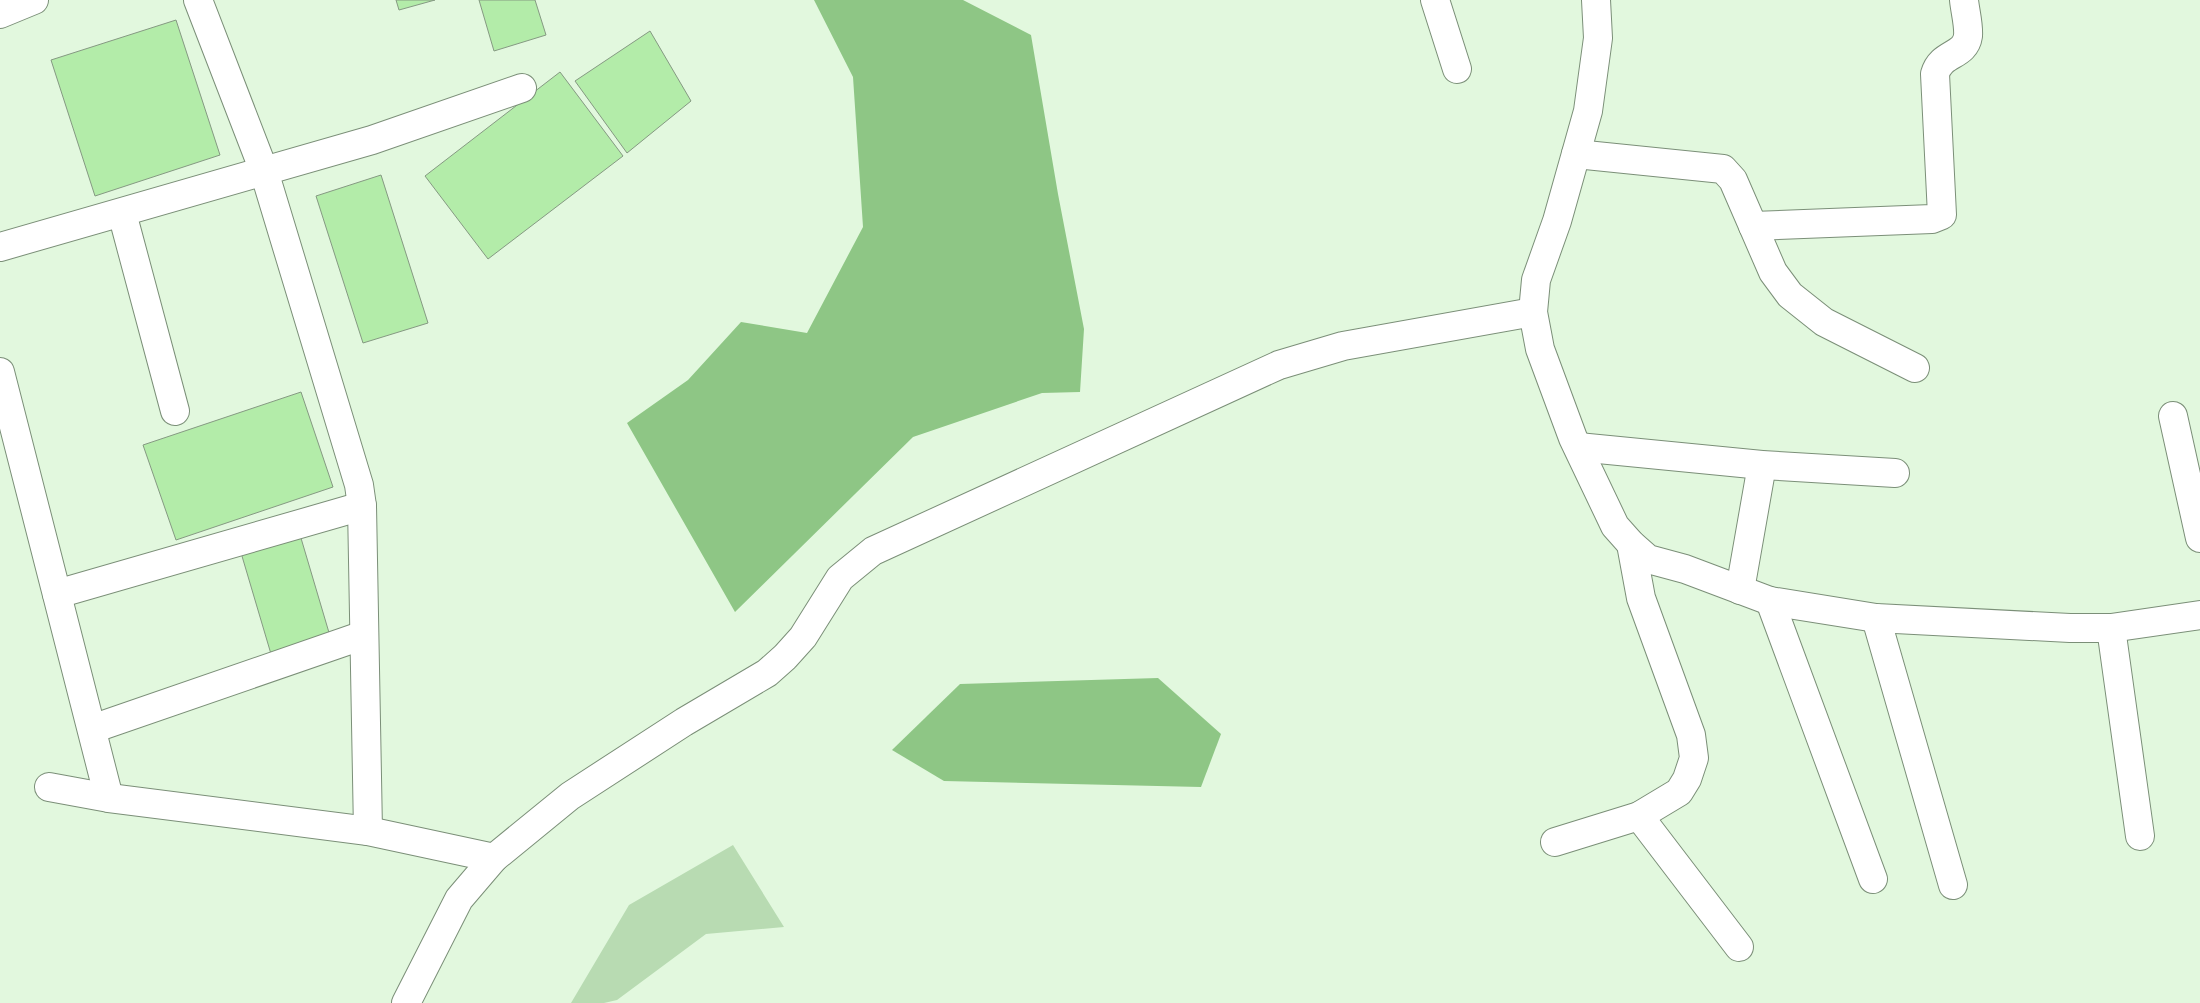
<svg xmlns="http://www.w3.org/2000/svg" width="2200" height="1003" viewBox="0 0 2200 1003" font-family="Overpass,sans-serif">
  <style>
    .green { fill: #b8dbb2 }
    .water { fill: #8ec685 }
    .building { fill: #b3eca9; stroke: #859982 }
    .lines { fill: none; stroke-linecap: round; stroke-linejoin: round }
    .street-casing { stroke: #7b8f78; stroke-width: 30 }
    .street { stroke: #fff; stroke-width: 28 }
  </style>
  <rect width="100%" height="100%" fill="#e2f8de"/>
  <path class="green" d="M 733,845 L 784,927 L 706,934 L 617,1000 L 604,1003 L 571,1003 L 629,905 Z"/>
  <g class="water">
    <path d="M 814,0 L 963,0 L 1031,35 L 1058,194 L 1084,329 L 1080,392 L 1042,393 L 913,437 L 735,612 L 627,423 L 688,380 L 741,322 L 807,333 L 863,227 L 853,77 Z"/>
    <path d="M 1158,678 L 1221,734 L 1201,787 L 944,781 L 892,750 L 960,684 Z"/>
  </g>
  <g class="building">
    <path d="M 396,0 L 435,0 L 399,10 Z"/>
    <path d="M 479,0 L 535,0 L 546,35 L 494,51 Z"/>
    <path d="M 176,20 L 220,155 L 95,196 L 51,60 Z"/>
    <path d="M 650,31 L 691,101 L 627,153 L 575,81 Z"/>
    <path d="M 560,72 L 623,156 L 488,259 L 425,176 Z"/>
    <path d="M 381,175 L 428,323 L 363,343 L 316,196 Z"/>
    <path d="M 301,392 L 333,487 L 176,540 L 143,445 Z"/>
    <path d="M 298,528 L 330,636 L 271,654 L 239,546 Z"/>
  </g>
  <g class="lines">
    <defs>
      <g id="street">
        <path d="M 198,0 L 264,171 L 359,485 L 362,506 L 368,831"/>
        <path d="M 1435,0 L 1457,69"/>
        <path d="M 1596,0 L 1598,38 L 1588,111 L 1557,221 L 1536,280 L 1533,312 L 1540,349 L 1573,438 L 1615,526 L 1631,544 L 1648,559 L 1685,569 L 1770,601 L 1876,618 L 2070,628 L 2111,628 L 2200,615"/>
        <path d="M 0,14 L 34,0"/>
        <path d="M 1576,154 L 1723,169 L 1733,180 L 1773,272 L 1790,295 L 1824,322 L 1915,368"/>
        <path d="M 122,213 L 175,411"/>
        <path d="M 1753,226 L 1932,219 L 1942,215 L 1935,74 C 1941,52 1965,57 1968,36 C 1969,25 1965,11 1964,0"/>
        <path d="M 0,247 L 372,140 L 522,88"/>
        <path d="M 0,372 L 109,798"/>
        <path d="M 2173,416 L 2200,538"/>
        <path d="M 1578,447 L 1762,465 L 1895,473"/>
        <path d="M 1740,590 L 1762,465"/>
        <path d="M 57,594 L 362,506"/>
        <path d="M 1770,601 L 1873,879"/>
        <path d="M 1876,618 L 1953,885"/>
        <path d="M 2111,628 L 2140,836"/>
        <path d="M 92,729 L 364,635"/>
        <path d="M 49,787 L 109,798 L 368,831 L 494,858"/>
        <path d="M 1639,816 L 1739,947"/>
        <path d="M 1555,842 L 1639,816 L 1679,792 L 1687,779 L 1694,758 L 1691,735 L 1641,598 L 1631,544"/>
        <path d="M 406,1003 L 459,899 L 494,858 L 570,796 L 684,722 L 767,673 L 785,657 L 803,637 L 840,578 L 873,551 L 1279,365 L 1343,346 L 1533,312"/>
      </g>
    </defs>
    <use href="#street" class="street-casing"/>
    <use href="#street" class="street"/>
  </g>
</svg>
